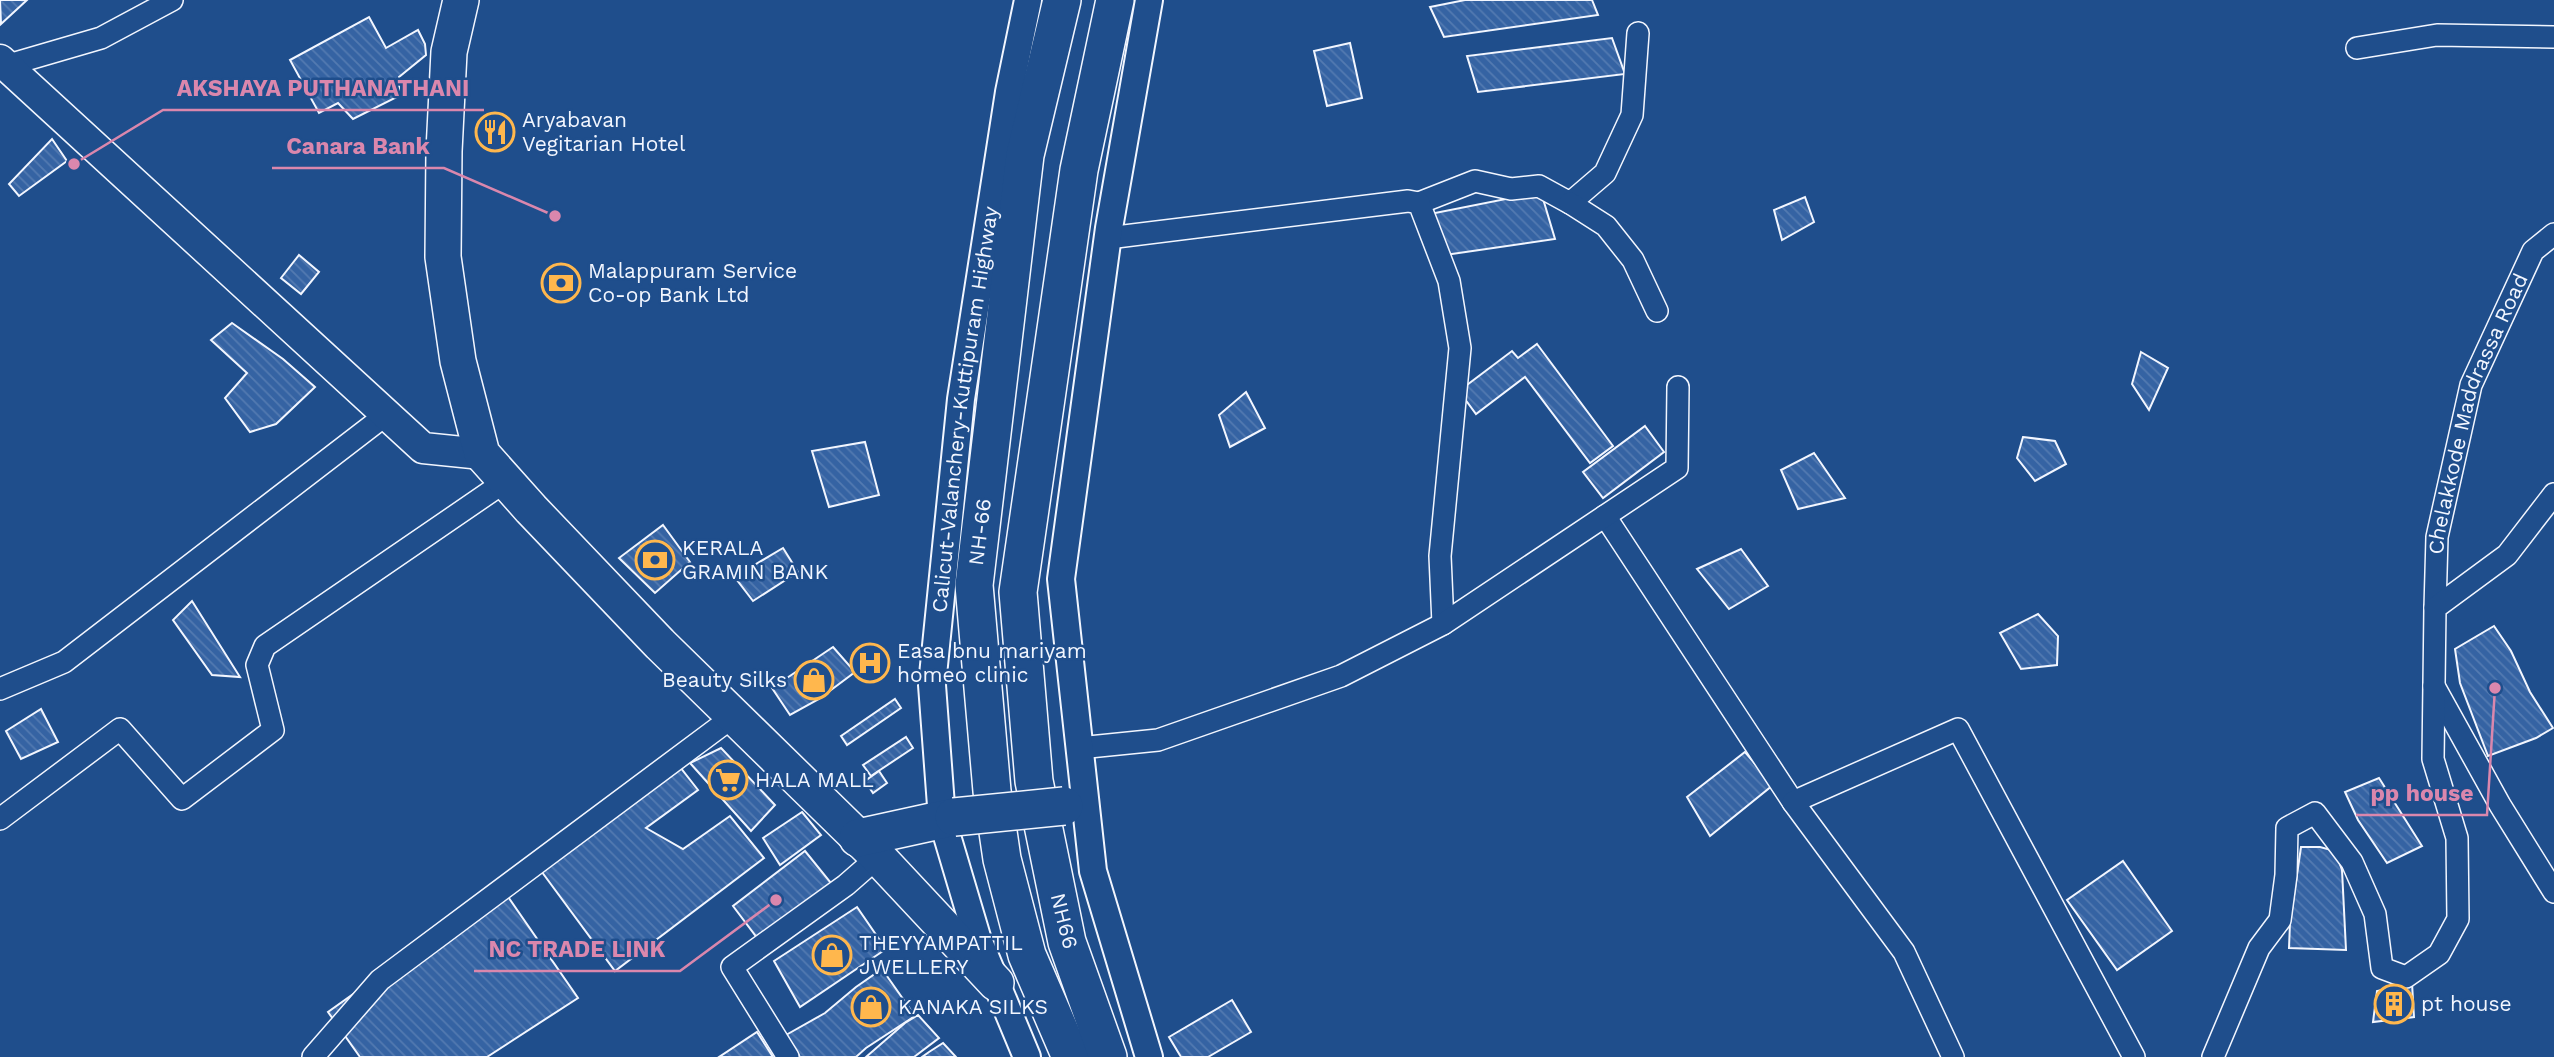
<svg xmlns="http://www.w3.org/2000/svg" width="2554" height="1057" viewBox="0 0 2554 1057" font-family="'Work Sans',sans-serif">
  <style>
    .building { fill: url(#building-back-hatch); stroke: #f2f6ff; stroke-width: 2 }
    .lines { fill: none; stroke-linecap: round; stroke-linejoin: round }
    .minor-casing { stroke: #f2f6ff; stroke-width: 24 }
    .tertiary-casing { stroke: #f2f6ff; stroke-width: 30 }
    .secondary-casing { stroke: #f2f6ff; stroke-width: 33 }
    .primary-casing { stroke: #f2f6ff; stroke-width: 38 }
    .trunk-casing { stroke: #f2f6ff; stroke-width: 40 }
    .minor { stroke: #1f4e8c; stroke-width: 21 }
    .tertiary { stroke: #1f4e8c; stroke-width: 26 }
    .secondary { stroke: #1f4e8c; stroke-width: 30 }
    .primary { stroke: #1f4e8c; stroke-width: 35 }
    .trunk { stroke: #1f4e8c; stroke-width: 37 }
    .trunk-bridge-casing { stroke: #f2f6ff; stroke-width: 40; stroke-linecap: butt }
    .trunk-bridge { stroke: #1f4e8c; stroke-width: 37 }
    .labels { text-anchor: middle; stroke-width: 5; stroke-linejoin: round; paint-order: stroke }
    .poi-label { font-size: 21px; fill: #f2f6ff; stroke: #1f4e8c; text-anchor: start }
    .street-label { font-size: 21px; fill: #f2f6ff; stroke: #1f4e8c }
    .leader { fill: none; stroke: #da87ad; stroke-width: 2.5 }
    .callout-dot { fill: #da87ad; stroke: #1f4e8c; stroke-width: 2.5 }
    .callout-label { font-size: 23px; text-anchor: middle; font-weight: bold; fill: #da87ad; stroke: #1f4e8c; stroke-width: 5; stroke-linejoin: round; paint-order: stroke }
  </style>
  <defs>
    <pattern id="building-back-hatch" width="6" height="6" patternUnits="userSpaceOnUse" patternTransform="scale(1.75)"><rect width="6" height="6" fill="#3563a3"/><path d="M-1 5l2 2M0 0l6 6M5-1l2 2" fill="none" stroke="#537ab1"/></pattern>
  </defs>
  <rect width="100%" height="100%" fill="#1f4e8c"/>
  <g class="building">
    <path d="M 0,0 L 27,0 L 1,24 Z"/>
    <path d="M 1465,0 L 1592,0 L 1598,15 L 1444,37 L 1430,7 Z"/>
    <path d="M 369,17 L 386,48 L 418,30 L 425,44 L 426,55 L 399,77 L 399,96 L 353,119 L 338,103 L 319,113 L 290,60 Z"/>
    <path d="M 1612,38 L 1625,74 L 1478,92 L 1467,56 Z"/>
    <path d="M 1350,43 L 1362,98 L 1327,106 L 1314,51 Z"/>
    <path d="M 52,139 L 67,161 L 19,196 L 9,184 Z"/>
    <path d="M 1541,192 L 1555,239 L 1445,255 L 1430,214 Z"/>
    <path d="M 1805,197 L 1814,222 L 1782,240 L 1774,210 Z"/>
    <path d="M 299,255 L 319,272 L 301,294 L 281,278 Z"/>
    <path d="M 232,323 L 283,359 L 315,387 L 276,424 L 250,432 L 225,398 L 247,373 L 211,340 Z"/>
    <path d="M 1537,344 L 1613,446 L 1590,463 L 1525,377 L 1476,414 L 1459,391 L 1512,351 L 1518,358 Z"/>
    <path d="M 2141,352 L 2168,368 L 2149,410 L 2132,384 Z"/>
    <path d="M 1246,392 L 1265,428 L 1230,447 L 1219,415 Z"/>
    <path d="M 1645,426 L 1664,452 L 1603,498 L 1583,472 Z"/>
    <path d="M 2023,437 L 2055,441 L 2066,464 L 2035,481 L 2017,458 Z"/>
    <path d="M 865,442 L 879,495 L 829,507 L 812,451 Z"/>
    <path d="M 1814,453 L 1845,498 L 1798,509 L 1781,470 Z"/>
    <path d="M 663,525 L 690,562 L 655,593 L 619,558 Z"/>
    <path d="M 783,548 L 798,572 L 753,601 L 737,580 L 751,567 Z"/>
    <path d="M 1741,549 L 1768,586 L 1729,609 L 1697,569 Z"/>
    <path d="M 192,601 L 240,677 L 212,675 L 173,620 Z"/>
    <path d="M 2038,614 L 2058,636 L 2057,665 L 2021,669 L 2000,633 Z"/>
    <path d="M 2494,626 L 2511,651 L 2530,692 L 2553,728 L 2536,738 L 2488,756 L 2460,683 L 2455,649 Z"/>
    <path d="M 833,647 L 855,672 L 819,699 L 790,715 L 772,688 Z"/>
    <path d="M 869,649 L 883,670 L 871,678 L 858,657 Z"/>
    <path d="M 895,699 L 901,708 L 847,745 L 841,736 Z"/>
    <path d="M 41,709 L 58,742 L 21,759 L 6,731 Z"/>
    <path d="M 906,737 L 913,748 L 871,776 L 863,765 Z"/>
    <path d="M 721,748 L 775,805 L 751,831 L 690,763 Z"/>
    <path d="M 1745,752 L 1773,785 L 1710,836 L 1687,797 Z"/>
    <path d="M 673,758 L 698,790 L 646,828 L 683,849 L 730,816 L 764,858 L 615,971 L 536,864 Z"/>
    <path d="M 879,771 L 887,783 L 873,793 L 865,781 Z"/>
    <path d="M 2379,778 L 2422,846 L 2387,863 L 2358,820 L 2345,792 Z"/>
    <path d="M 802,812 L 821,835 L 780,865 L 763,838 Z"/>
    <path d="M 2301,847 L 2320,847 L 2335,851 L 2342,870 L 2346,950 L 2289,948 L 2290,923 Z"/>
    <path d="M 805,851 L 831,883 L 758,939 L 733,906 Z"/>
    <path d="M 2123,861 L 2172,931 L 2117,970 L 2067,900 Z"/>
    <path d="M 502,888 L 578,998 L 487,1057 L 360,1057 L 328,1012 Z"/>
    <path d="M 857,907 L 879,939 L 889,947 L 800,1007 L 774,961 Z"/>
    <path d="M 882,969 L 915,1016 L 866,1048 L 856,1057 L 800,1057 L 786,1035 L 825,1013 L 856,987 Z"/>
    <path d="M 2412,983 L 2414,1017 L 2373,1022 L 2377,991 Z"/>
    <path d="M 1232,1000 L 1251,1032 L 1208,1057 L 1181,1057 L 1169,1037 Z"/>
    <path d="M 918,1015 L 939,1038 L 914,1057 L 866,1057 L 905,1023 Z"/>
    <path d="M 757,1032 L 773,1057 L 719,1057 Z"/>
    <path d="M 943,1043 L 956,1057 L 922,1057 L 929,1052 Z"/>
  </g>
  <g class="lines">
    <defs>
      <g id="minor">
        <path d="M 2357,48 L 2437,35 L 2554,37"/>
        <path d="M 5,66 L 101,38 L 172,0"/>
        <path d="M 1419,203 L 1475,181 L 1511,189 L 1539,186 L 1570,203 L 1605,173 L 1632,115 L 1638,33"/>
        <path d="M 1570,203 L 1606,226 L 1633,260 L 1657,311"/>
        <path d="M 1108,238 L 1408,201 L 1419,203 L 1449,281 L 1460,348 L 1440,556 L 1443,624"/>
        <path d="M 1605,516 L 1793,802 L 1904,952 L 1953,1057"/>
        <path id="s1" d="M 2435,608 L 2437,537 L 2471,385 L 2533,251 L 2554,234"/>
        <path d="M 2434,686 L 2500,805 L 2554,892"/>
        <path d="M 0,689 L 64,662 L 387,414"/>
        <path d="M 1079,748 L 1158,740 L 1341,676 L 1443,624 L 1677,468 L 1678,387"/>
        <path d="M 1793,802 L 1958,729 L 2134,1057"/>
        <path d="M 0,819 L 120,729 L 182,799 L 273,730 L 257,665 L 265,646 L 506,481"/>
        <path d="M 313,1057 L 380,980 L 734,716"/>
        <path d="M 788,1057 L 732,967 L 846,885 L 878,857"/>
        <path d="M 2213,1057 L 2259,948 L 2280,920 L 2286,875 L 2287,828 L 2315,813 L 2352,862 L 2375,914 L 2382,968 L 2406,977 L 2439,954 L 2458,919 L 2457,838 L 2433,759 L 2435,608 L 2507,555 L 2554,494"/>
      </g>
      <g id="tertiary">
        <path id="s2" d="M 1027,1057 L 977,937 L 942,819 L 932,685 L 961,399 L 1009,92 L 1028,0"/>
        <path d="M 1149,1057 L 1093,871 L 1061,579 L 1109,228 L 1149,0"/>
      </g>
      <path id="secondary" d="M 0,60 L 423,448 L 482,454"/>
      <path id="primary" d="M 461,0 L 449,52 L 444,151 L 443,257 L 458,361 L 482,454 L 531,509 L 660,644 L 878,857 L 996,983"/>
      <g id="trunk">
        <path d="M 1062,0 L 1025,155 L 974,585 L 992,791 L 1002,859 L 1027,955 L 1071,1057"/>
        <path d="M 858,838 L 954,817"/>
        <path d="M 1108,1057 L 1067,942 L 1034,781 L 1018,592 L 1079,170 L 1115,0"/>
      </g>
    </defs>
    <use href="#minor" class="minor-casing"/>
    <use href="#tertiary" class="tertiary-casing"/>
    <use href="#secondary" class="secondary-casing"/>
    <use href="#primary" class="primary-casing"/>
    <use href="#trunk" class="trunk-casing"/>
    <use href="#minor" class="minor"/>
    <use href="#tertiary" class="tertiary"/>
    <use href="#secondary" class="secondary"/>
    <use href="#primary" class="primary"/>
    <use href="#trunk" class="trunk"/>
    <defs>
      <path id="trunk-bridge" d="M 954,817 L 1064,806"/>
    </defs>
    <use href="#trunk-bridge" class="trunk-bridge-casing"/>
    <use href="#trunk-bridge" class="trunk-bridge"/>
  </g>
  <defs>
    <symbol id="restaurant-ring" viewBox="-11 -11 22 22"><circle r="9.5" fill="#1f4e8c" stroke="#ffb74d" stroke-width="1.5"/><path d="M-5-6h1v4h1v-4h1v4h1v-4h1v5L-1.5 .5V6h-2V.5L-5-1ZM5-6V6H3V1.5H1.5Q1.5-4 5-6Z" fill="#ffb74d"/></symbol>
    <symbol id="bank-ring" viewBox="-11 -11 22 22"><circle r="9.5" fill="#1f4e8c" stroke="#ffb74d" stroke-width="1.5"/><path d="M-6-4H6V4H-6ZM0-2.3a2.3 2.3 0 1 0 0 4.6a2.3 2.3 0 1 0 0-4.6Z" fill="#ffb74d"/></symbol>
    <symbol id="hospital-ring" viewBox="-11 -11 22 22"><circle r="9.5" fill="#1f4e8c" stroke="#ffb74d" stroke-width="1.5"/><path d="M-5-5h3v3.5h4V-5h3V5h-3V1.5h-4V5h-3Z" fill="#ffb74d"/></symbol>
    <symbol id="shop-ring" viewBox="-11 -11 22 22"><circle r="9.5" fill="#1f4e8c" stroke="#ffb74d" stroke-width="1.5"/><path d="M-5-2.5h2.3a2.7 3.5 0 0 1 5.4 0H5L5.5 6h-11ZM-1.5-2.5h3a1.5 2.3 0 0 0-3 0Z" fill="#ffb74d"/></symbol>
    <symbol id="supermarket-ring" viewBox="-11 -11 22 22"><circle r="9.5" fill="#1f4e8c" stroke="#ffb74d" stroke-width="1.5"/><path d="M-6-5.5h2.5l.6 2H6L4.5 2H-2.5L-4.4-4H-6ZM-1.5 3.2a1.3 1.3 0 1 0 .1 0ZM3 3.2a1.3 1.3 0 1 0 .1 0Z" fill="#ffb74d"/></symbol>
    <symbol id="building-ring" viewBox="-11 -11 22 22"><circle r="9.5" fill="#1f4e8c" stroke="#ffb74d" stroke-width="1.5"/><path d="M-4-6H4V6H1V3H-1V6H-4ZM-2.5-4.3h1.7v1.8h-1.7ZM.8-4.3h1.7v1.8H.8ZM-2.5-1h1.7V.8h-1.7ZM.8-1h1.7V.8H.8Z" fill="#ffb74d"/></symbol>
  </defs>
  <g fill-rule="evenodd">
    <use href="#restaurant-ring" x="473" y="110" width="44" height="44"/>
    <use href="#bank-ring" x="539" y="261" width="44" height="44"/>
    <use href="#bank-ring" x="633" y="538" width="44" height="44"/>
    <use href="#hospital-ring" x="848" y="641" width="44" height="44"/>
    <use href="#shop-ring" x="792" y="658" width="44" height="44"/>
    <use href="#supermarket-ring" x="706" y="758" width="44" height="44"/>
    <use href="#shop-ring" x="810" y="933" width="44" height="44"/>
    <use href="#building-ring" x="2372" y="982" width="44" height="44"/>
    <use href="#shop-ring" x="849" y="985" width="44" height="44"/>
  </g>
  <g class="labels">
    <g class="poi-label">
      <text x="522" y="127">Aryabavan<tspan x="522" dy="24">Vegitarian Hotel</tspan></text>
      <text x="588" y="278">Malappuram Service<tspan x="588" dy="24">Co-op Bank Ltd</tspan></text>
      <text x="682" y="555">KERALA<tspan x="682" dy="24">GRAMIN BANK</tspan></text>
      <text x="897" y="658">Easa bnu mariyam<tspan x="897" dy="24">homeo clinic</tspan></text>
      <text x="787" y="687" text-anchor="end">Beauty Silks</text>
      <text x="755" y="787">HALA MALL</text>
      <text x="859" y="950">THEYYAMPATTIL<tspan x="859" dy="24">JWELLERY</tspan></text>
      <text x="2421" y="1011">pt house</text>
      <text x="898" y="1014">KANAKA SILKS</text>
    </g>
    <g class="street-label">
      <text dy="7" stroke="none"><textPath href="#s2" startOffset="665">Calicut-Valanchery-Kuttipuram Highway</textPath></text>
      <text dy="7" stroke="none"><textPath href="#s1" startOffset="201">Chelakkode Maddrassa Road</textPath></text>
      <text transform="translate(980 532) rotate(-83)" y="7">NH-66</text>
      <text transform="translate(1064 921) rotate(76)" y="7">NH66</text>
    </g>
  </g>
  <path class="leader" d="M74 164L163 110H484M555 216L444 168H272M2495 688L2487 815H2356M776 900L680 971H474"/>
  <g class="callout-dot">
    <circle cx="74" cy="164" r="7"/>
    <circle cx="555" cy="216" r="7"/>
    <circle cx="2495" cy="688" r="7"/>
    <circle cx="776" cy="900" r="7"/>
  </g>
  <g class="callout-label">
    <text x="323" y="96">AKSHAYA PUTHANATHANI</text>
    <text x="358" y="154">Canara Bank</text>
    <text x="2422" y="801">pp house</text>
    <text x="577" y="957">NC TRADE LINK</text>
  </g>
</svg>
